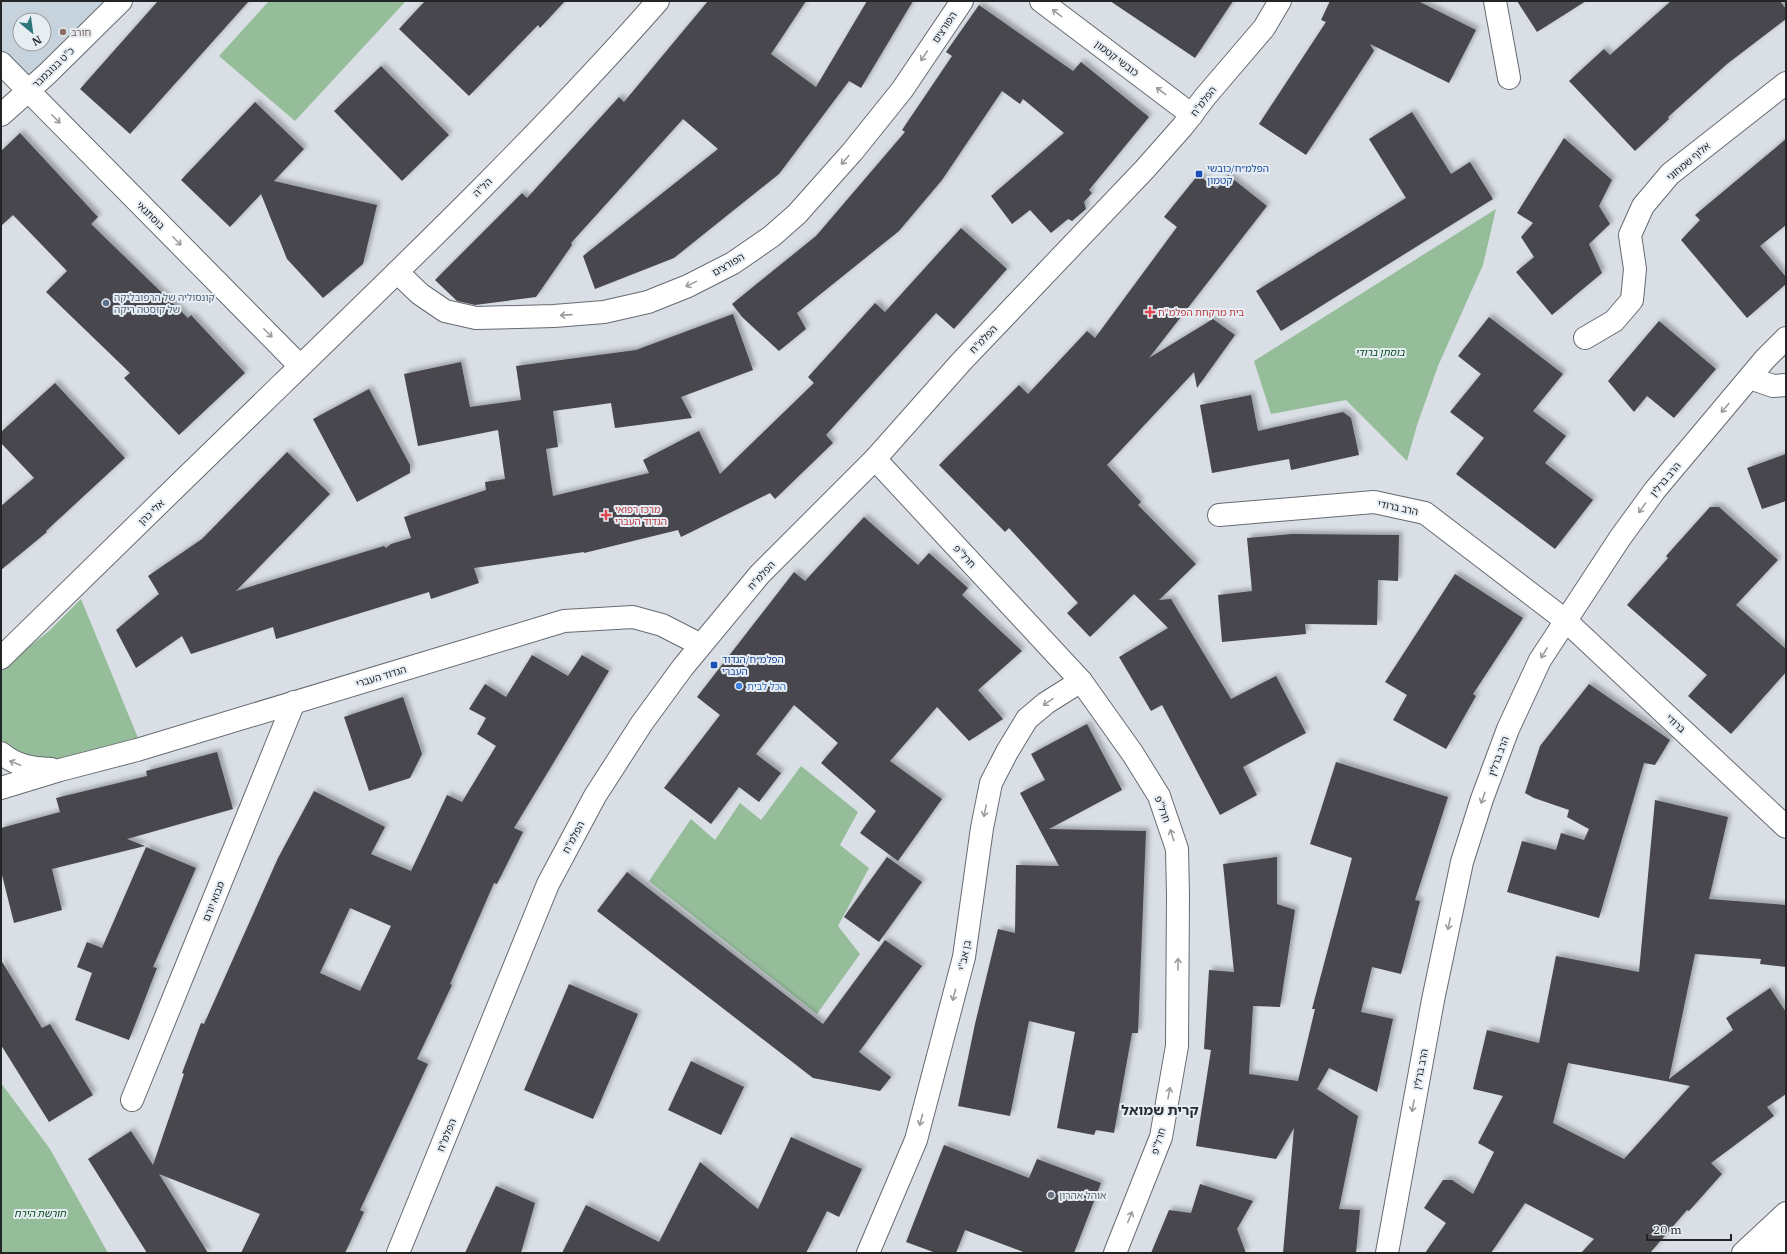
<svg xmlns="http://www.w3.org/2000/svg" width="1787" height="1254" viewBox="0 0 1787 1254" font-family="'IBM Plex Serif','Noto Sans Hebrew',serif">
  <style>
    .built { fill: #c6d3dd; fill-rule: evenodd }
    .green { fill: #95bd9a }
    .building { fill: #47474d; fill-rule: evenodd; filter: url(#shadow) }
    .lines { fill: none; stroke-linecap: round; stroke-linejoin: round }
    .street-casing { stroke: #666b71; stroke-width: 24 }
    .secondary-casing { stroke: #666b71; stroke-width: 24 }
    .street { stroke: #fff; stroke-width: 22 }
    .secondary { stroke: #fff; stroke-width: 22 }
    .oneway { stroke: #9c9c9d }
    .education-dot { fill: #8d6e63; stroke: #e6edf3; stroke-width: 1.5 }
    .transit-dot { fill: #1a4fb4; stroke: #e6edf3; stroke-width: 1.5 }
    .service-dot { fill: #5c6f8a; stroke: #e6edf3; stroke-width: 1.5 }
    .health-dot { fill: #e0444e; stroke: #e6edf3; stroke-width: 1.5 }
    .shop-dot { fill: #3f7fe0; stroke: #e6edf3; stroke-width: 1.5 }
    .worship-dot { fill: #6b7280; stroke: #e6edf3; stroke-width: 1.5 }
    .labels { text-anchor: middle; stroke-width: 4; stroke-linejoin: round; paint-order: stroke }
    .street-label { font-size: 10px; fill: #222426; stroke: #e6edf3 }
    .education-label { font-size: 10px; fill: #785e54; stroke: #e6edf3; text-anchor: start }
    .transit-label { font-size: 10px; fill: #164399; stroke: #e6edf3; text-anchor: start }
    .service-label { font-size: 10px; fill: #4e5e75; stroke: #e6edf3; text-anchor: start }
    .health-label { font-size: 10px; fill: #be3a42; stroke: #e6edf3; text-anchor: start }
    .park-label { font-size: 10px; font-style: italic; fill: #004a18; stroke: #e6edf3 }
    .shop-label { font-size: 10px; fill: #366cbe; stroke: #e6edf3; text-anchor: start }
    .worship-label { font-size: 10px; fill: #5b616d; stroke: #e6edf3; text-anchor: start }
    .district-label { font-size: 14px; font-weight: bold; fill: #282c31; stroke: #e6edf3 }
  </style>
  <defs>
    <filter id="shadow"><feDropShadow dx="3.5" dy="-3.5" stdDeviation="2" flood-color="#0004"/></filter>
  </defs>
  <rect width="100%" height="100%" fill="#d9dfe5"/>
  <path class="built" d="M 1,1 L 114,1 L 31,81 L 1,52 ZM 20,20 L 44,20 L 44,44 L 20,44 Z"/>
  <g class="green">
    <path d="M 269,1 L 406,1 L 295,121 L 219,56 Z"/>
    <path d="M 1496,209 L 1483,265 L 1438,366 L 1417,425 L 1407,461 L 1346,400 L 1271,414 L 1254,361 Z"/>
    <path d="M 81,599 L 138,738 L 56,759 L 16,754 L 1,739 L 1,669 L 49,631 Z"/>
    <path d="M 801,766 L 858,812 L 840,845 L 869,868 L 838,926 L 860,954 L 817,1014 L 649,881 L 691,819 L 715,840 L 740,803 L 761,820 Z"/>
    <path d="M 1,1083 L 50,1149 L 108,1253 L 1,1253 Z"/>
  </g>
  <g class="building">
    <path d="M 158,1 L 249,1 L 130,134 L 80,89 Z"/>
    <path d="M 425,1 L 565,1 L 540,28 L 538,25 L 469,96 L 399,29 Z"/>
    <path d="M 708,1 L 806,1 L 771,54 L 816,87 L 867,1 L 913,1 L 861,88 L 849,81 L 779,174 L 674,258 L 595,289 L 583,256 L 718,149 L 683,119 L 571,243 L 572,245 L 536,297 L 475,305 L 457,301 L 435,280 L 522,193 L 527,198 L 619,97 L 624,102 Z"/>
    <path d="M 1110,1 L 1233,1 L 1195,58 Z"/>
    <path d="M 1330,1 L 1418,1 L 1476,30 L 1449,83 L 1370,44 L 1374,51 L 1306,155 L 1259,124 L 1326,22 L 1321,20 Z"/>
    <path d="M 1517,1 L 1586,1 L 1537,32 Z"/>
    <path d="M 1671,1 L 1780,1 L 1786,9 L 1786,19 L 1727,64 L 1668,117 L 1669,119 L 1635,151 L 1569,81 L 1604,49 L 1610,55 Z"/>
    <path d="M 979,5 L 1073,71 L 1081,62 L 1149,117 L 1089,190 L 1092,193 L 1084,202 L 1086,209 L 1072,221 L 1068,219 L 1051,233 L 1030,210 L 1012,224 L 991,196 L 1064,133 L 1023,99 L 1020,104 L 1002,91 L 942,180 L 899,231 L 797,313 L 806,329 L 779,351 L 742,317 L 732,304 L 816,236 L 905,132 L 902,130 L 952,56 L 946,52 Z"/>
    <path d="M 381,66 L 449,135 L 402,181 L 334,111 Z"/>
    <path d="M 255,102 L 304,149 L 274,181 L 377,205 L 363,264 L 323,298 L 287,259 L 261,194 L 230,227 L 181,180 Z"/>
    <path d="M 1412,112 L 1451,174 L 1470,162 L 1493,199 L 1281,331 L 1256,291 L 1406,198 L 1369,139 Z"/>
    <path d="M 20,133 L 98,217 L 91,224 L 188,318 L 191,315 L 245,373 L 179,435 L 124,378 L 130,373 L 46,292 L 67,271 L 13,215 L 1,226 L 1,151 Z"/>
    <path d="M 1564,138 L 1612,180 L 1599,206 L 1610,224 L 1589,244 L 1602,273 L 1552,315 L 1516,272 L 1534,257 L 1521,237 L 1533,223 L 1517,213 Z"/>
    <path d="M 1786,139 L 1786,225 L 1760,246 L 1786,277 L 1786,284 L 1747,318 L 1681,240 L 1700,220 L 1695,215 Z"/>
    <path d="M 1198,175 L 1217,189 L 1228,175 L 1267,206 L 1149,358 L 1213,319 L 1235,335 L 1197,388 L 1194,372 L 1107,465 L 1141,502 L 1138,505 L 1196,564 L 1159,600 L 1171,599 L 1231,699 L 1276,676 L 1306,733 L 1243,767 L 1257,795 L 1220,815 L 1162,705 L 1151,711 L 1119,657 L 1168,628 L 1134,594 L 1090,637 L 1067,613 L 1078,603 L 1009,528 L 1005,532 L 939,465 L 1019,385 L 1028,394 L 1087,331 L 1095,338 L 1177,227 L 1164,217 Z"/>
    <path d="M 961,228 L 1007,269 L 954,329 L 936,313 L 826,435 L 833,443 L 775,499 L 770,493 L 681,537 L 678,530 L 584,553 L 584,552 L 474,568 L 479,583 L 431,599 L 429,592 L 276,639 L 273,627 L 191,654 L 182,636 L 136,668 L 116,630 L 159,594 L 148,576 L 202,539 L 287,452 L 330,494 L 236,591 L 384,546 L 386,548 L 391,544 L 411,538 L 404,517 L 486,490 L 485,482 L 505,479 L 498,430 L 418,446 L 404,374 L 461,362 L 470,407 L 521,400 L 516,366 L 636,350 L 733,314 L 753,370 L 681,397 L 692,418 L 615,428 L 611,403 L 553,411 L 558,447 L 546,449 L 553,496 L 649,473 L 643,460 L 699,431 L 720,474 L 814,383 L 808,377 L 875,303 L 885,312 Z"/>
    <path d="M 1489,317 L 1563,374 L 1533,411 L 1566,436 L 1545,463 L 1593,500 L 1555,549 L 1456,474 L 1484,438 L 1450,412 L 1481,374 L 1458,356 Z"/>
    <path d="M 1659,321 L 1716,369 L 1674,418 L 1647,396 L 1634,412 L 1608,381 Z"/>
    <path d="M 55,383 L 125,458 L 46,531 L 47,532 L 1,570 L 1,506 L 34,478 L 1,443 L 1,432 Z"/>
    <path d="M 369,389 L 410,465 L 410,473 L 357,502 L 313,419 Z"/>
    <path d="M 1251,395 L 1258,431 L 1343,412 L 1351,418 L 1359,455 L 1291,470 L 1289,459 L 1212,473 L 1200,405 Z"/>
    <path d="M 1786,454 L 1786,501 L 1762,509 L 1747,468 Z"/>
    <path d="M 1710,507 L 1719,507 L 1778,560 L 1736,605 L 1786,649 L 1786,672 L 1731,734 L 1688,696 L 1707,675 L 1627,605 L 1668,558 L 1666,556 Z"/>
    <path d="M 864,517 L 918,565 L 929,553 L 968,588 L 962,595 L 1022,651 L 978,690 L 1003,719 L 969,741 L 937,707 L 890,761 L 942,799 L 898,861 L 860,833 L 876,811 L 821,763 L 838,743 L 794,705 L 756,754 L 781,773 L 759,802 L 739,787 L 711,824 L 664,788 L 720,715 L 697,697 L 794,572 L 805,581 Z"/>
    <path d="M 1292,534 L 1399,535 L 1398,581 L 1378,580 L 1377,625 L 1305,624 L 1306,634 L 1222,642 L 1218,595 L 1252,591 L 1247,538 Z"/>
    <path d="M 1455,574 L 1523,618 L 1473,694 L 1476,696 L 1446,749 L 1393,720 L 1407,695 L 1385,682 Z"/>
    <path d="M 532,655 L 568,676 L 582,655 L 609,671 L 514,828 L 523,832 L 497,884 L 494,883 L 450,984 L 452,985 L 417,1059 L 428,1064 L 360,1210 L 364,1212 L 345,1253 L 241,1253 L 260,1214 L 159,1174 L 208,1253 L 147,1253 L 88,1159 L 131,1131 L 153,1165 L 184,1074 L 182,1073 L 201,1023 L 204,1024 L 278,858 L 314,791 L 385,827 L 371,854 L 411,871 L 447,795 L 462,802 L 496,746 L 477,734 L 486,718 L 469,709 L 485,684 L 506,697 ZM 350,908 L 391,926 L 360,991 L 320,973 Z"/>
    <path d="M 1589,684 L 1670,740 L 1655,765 L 1644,763 L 1599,918 L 1507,892 L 1522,841 L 1556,850 L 1561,833 L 1584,840 L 1589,829 L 1567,817 L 1569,810 L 1534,798 L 1525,793 L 1540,746 Z"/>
    <path d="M 403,697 L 422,754 L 410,778 L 369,791 L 344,717 Z"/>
    <path d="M 1087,724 L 1122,790 L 1049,829 L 1146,831 L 1138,1033 L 1132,1033 L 1114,1133 L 1096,1130 L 1094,1135 L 1057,1128 L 1075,1032 L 1029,1021 L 1010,1116 L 958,1106 L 975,1024 L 998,929 L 1015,933 L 1016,865 L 1059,866 L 1020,793 L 1045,780 L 1031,754 Z"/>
    <path d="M 217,752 L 233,809 L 127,839 L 145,846 L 52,869 L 62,910 L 14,923 L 1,871 L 1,828 L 60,812 L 56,798 L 147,776 L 146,771 Z"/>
    <path d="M 1336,762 L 1448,797 L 1415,900 L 1420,901 L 1401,974 L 1372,967 L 1361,1012 L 1393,1019 L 1377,1092 L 1329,1068 L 1317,1089 L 1358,1116 L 1339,1209 L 1360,1210 L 1356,1253 L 1283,1253 L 1294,1128 L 1276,1159 L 1196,1146 L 1211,1050 L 1204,1049 L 1209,970 L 1234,972 L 1223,864 L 1277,857 L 1277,904 L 1295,910 L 1280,1007 L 1253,1006 L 1249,1074 L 1298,1081 L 1315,1009 L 1312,1009 L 1352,858 L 1310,844 Z"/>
    <path d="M 1655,800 L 1728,817 L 1709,899 L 1786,905 L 1786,967 L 1760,964 L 1761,959 L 1695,954 L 1669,1079 L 1733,1030 L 1726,1018 L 1770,988 L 1786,1012 L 1786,1094 L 1767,1107 L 1774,1116 L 1711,1163 L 1722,1174 L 1689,1211 L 1687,1210 L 1650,1253 L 1581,1253 L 1594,1239 L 1525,1203 L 1491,1253 L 1425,1253 L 1446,1223 L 1424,1208 L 1443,1180 L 1452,1180 L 1473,1194 L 1494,1152 L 1478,1143 L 1503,1096 L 1473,1089 L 1487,1030 L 1539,1043 L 1556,956 L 1639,972 ZM 1568,1063 L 1665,1081 L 1690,1086 L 1624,1159 L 1553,1123 Z"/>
    <path d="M 146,847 L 196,868 L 153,967 L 157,968 L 129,1040 L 75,1020 L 92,973 L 77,967 L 87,942 L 102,948 Z"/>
    <path d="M 887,857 L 922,882 L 879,942 L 844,917 Z"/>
    <path d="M 627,872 L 823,1024 L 885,940 L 922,966 L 859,1052 L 891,1077 L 880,1091 L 813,1078 L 597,911 Z"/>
    <path d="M 1,960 L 42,1028 L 50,1024 L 93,1095 L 49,1122 L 1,1045 Z"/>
    <path d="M 569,984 L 638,1014 L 593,1119 L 524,1090 Z"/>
    <path d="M 691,1061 L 744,1087 L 721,1135 L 668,1110 Z"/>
    <path d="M 791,1137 L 862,1169 L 839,1217 L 827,1211 L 806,1253 L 562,1253 L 586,1205 L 659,1242 L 700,1162 L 758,1209 Z"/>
    <path d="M 944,1145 L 1029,1178 L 1037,1159 L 1101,1183 L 1074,1253 L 1026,1253 L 965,1230 L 956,1253 L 936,1253 L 906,1242 Z"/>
    <path d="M 1200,1184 L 1253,1201 L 1237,1229 L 1246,1253 L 1151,1253 L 1169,1210 L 1191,1213 Z"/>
    <path d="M 496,1186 L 535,1203 L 521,1253 L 465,1253 Z"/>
  </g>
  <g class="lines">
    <defs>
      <g id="street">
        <path d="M 1495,1 L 1509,78"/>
        <path d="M 1,63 L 300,366"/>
        <path d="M 397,272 L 420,294 L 445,311 L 476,318 L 554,316 L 604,312 L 648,302 L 688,286 L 733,263 L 772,236 L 797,214 L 853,151 L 902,90 L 962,1"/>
        <path d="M 1585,338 L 1614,321 L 1632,300 L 1635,269 L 1630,235 L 1643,206 L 1670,174 L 1786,83"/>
        <path d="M 1750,378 L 1773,386 L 1786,385"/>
        <path d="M 875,459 L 1081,681 L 1133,754 L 1159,796 L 1177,849 L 1178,895 L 1177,1046 L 1161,1137 L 1115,1253"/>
        <path d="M 1219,515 L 1374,502 L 1425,513 L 1565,620 L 1786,827"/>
        <path d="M 1,658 C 95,566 188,475 282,384 C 410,260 540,135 658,1"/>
        <path d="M 1,753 C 16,766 32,768 51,769"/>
        <path d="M 1,788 L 60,770 L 137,750 L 564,621 L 633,617 L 662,625 L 701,645"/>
        <path d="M 132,1100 L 294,702"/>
        <path d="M 868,1253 L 916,1140 L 964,957 L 982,828 L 991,783 L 1007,752 L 1027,719 L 1046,703 L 1081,681"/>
        <path d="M 1387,1253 L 1433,1000 L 1462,862 L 1482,799 L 1508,729 L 1540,660 L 1620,538 L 1655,490 L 1765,359 L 1786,338"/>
      </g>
      <g id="secondary">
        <path d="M 1041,1 L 1192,115"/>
        <path d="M 1,115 L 47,74 L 121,1"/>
        <path d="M 398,1253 L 548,884 L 595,796 L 642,723 L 683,667 L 760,574 L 875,459 L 962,361 L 1145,169 L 1183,126 L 1205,97 L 1264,28 L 1280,1"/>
        <path d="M 1743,1253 L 1786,1213"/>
        <path d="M 1767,1253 L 1786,1240"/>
      </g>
    </defs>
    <use href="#street" class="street-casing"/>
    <use href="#secondary" class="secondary-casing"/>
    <use href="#street" class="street"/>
    <use href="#secondary" class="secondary"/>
  </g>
  <defs><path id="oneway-shaft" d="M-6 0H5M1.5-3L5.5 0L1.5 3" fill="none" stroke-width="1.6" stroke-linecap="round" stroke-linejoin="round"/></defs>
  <g class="oneway">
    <use href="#oneway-shaft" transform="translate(1057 13) rotate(-143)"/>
    <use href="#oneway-shaft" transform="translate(924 56) rotate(124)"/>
    <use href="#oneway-shaft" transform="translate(1161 91) rotate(-143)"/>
    <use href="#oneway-shaft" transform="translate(56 119) rotate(45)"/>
    <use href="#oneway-shaft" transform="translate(845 160) rotate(131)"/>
    <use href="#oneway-shaft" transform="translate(177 241) rotate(45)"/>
    <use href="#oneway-shaft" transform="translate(691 284) rotate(154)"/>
    <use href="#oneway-shaft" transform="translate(566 315) rotate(176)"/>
    <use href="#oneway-shaft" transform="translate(268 333) rotate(45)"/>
    <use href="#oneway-shaft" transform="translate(1725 408) rotate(130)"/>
    <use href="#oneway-shaft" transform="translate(1642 508) rotate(126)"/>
    <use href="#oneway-shaft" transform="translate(1544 653) rotate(122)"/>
    <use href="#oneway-shaft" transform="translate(1048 702) rotate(145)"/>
    <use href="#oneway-shaft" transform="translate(15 763) rotate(-158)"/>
    <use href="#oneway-shaft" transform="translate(1483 798) rotate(109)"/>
    <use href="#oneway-shaft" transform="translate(985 811) rotate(102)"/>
    <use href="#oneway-shaft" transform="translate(1172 835) rotate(-108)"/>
    <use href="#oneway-shaft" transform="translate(1449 924) rotate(102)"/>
    <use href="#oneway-shaft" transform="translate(1178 964) rotate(-89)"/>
    <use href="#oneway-shaft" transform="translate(954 995) rotate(105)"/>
    <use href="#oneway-shaft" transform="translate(1169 1093) rotate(-80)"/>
    <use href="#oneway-shaft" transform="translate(1413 1106) rotate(101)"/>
    <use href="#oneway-shaft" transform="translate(921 1120) rotate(105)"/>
    <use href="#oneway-shaft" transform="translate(1130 1217) rotate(-68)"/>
  </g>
  <circle class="education-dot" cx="63" cy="32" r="4"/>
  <g class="transit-dot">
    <rect x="1195" y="170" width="8" height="8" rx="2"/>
    <rect x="710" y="661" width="8" height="8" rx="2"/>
  </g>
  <circle class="service-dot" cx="106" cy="303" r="4"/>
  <g class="health-dot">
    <path d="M1148 306h4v4h4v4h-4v4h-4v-4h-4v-4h4z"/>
    <path d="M604 509h4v4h4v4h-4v4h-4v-4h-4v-4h4z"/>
  </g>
  <circle class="shop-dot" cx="739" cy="686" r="4"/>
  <circle class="worship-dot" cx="1051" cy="1195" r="4"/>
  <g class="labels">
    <g class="street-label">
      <text transform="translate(944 27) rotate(-56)" y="4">הפורצים</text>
      <text transform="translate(1117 58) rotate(37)" y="4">כובשי קטמון</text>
      <text transform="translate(53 67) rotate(-44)" y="4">כ"ט בנובמבר</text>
      <text transform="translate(1203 101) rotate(-52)" y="4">הפלמ"ח</text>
      <text transform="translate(1688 161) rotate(-40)" y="4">אלוף שמחוני</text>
      <text transform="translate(482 187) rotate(-45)" y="4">הל"ה</text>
      <text transform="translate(151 215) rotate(45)" y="4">בוסתנאי</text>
      <text transform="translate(728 264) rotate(-30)" y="4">הפורצים</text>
      <text transform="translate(983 339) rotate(-46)" y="4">הפלמ"ח</text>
      <text transform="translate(1665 479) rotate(-50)" y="4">הרב ברלין</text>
      <text transform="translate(1398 507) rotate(12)" y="4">הרב ברודי</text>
      <text transform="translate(151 512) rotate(-44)" y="4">אלי כהן</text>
      <text transform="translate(965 556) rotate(47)" y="4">חרל"פ</text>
      <text transform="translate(761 575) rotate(-48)" y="4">הפלמ"ח</text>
      <text transform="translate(381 676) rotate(-17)" y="4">הגדוד העברי</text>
      <text transform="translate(1676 723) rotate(43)" y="4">ברודי</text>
      <text transform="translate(1498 756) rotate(-70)" y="4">הרב ברלין</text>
      <text transform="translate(1163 809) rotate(70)" y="4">חרל"פ</text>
      <text transform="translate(573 837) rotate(-62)" y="4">הפלמ"ח</text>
      <text transform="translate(213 901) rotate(-68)" y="4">מבוא יורם</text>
      <text transform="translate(964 955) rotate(-79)" y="4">בן אב"י</text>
      <text transform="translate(1420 1069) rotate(-79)" y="4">הרב ברלין</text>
      <text transform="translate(446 1135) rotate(-68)" y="4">הפלמ"ח</text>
      <text transform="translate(1158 1141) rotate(-73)" y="4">חרל"פ</text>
    </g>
    <g class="education-label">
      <text x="71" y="36">חורב</text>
    </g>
    <g class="transit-label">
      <text x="1207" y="172">הפלמ״ח/כובשי<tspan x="1207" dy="12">קטמון</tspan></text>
      <text x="722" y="663">הפלמ״ח/הגדוד<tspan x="722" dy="12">העברי</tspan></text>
    </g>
    <g class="service-label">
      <text x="114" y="301">קונסוליה של הרפובליקה<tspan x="114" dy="12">של קוסטה ריקה</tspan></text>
    </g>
    <g class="health-label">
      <text x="1158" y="316">בית מרקחת הפלמ"ח</text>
      <text x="615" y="513">מרכז רפואי<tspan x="615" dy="12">הגדוד העברי</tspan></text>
    </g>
    <g class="park-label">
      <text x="1380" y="356">בוסתן ברודי</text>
      <text x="40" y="1217">חורשת הירח</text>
    </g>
    <g class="shop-label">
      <text x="747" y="690">הכל לבית</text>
    </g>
    <g class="worship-label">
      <text x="1059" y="1199">אוהל אהרון</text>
    </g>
    <g class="district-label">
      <text x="1160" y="1115">קרית שמואל</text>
    </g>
  </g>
  <rect width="1787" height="1254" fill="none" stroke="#222426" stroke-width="4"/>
  <g transform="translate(32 32) rotate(151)"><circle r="19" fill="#e6edf3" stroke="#989da1"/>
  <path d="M0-3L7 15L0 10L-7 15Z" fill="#2d767e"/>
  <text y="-6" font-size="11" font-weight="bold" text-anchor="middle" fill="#222426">N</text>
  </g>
  <path d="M1647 1234v6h84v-6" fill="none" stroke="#222426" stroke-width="2"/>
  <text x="1653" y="1234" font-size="12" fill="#222426" stroke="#e6edf3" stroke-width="3" paint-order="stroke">20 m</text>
</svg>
